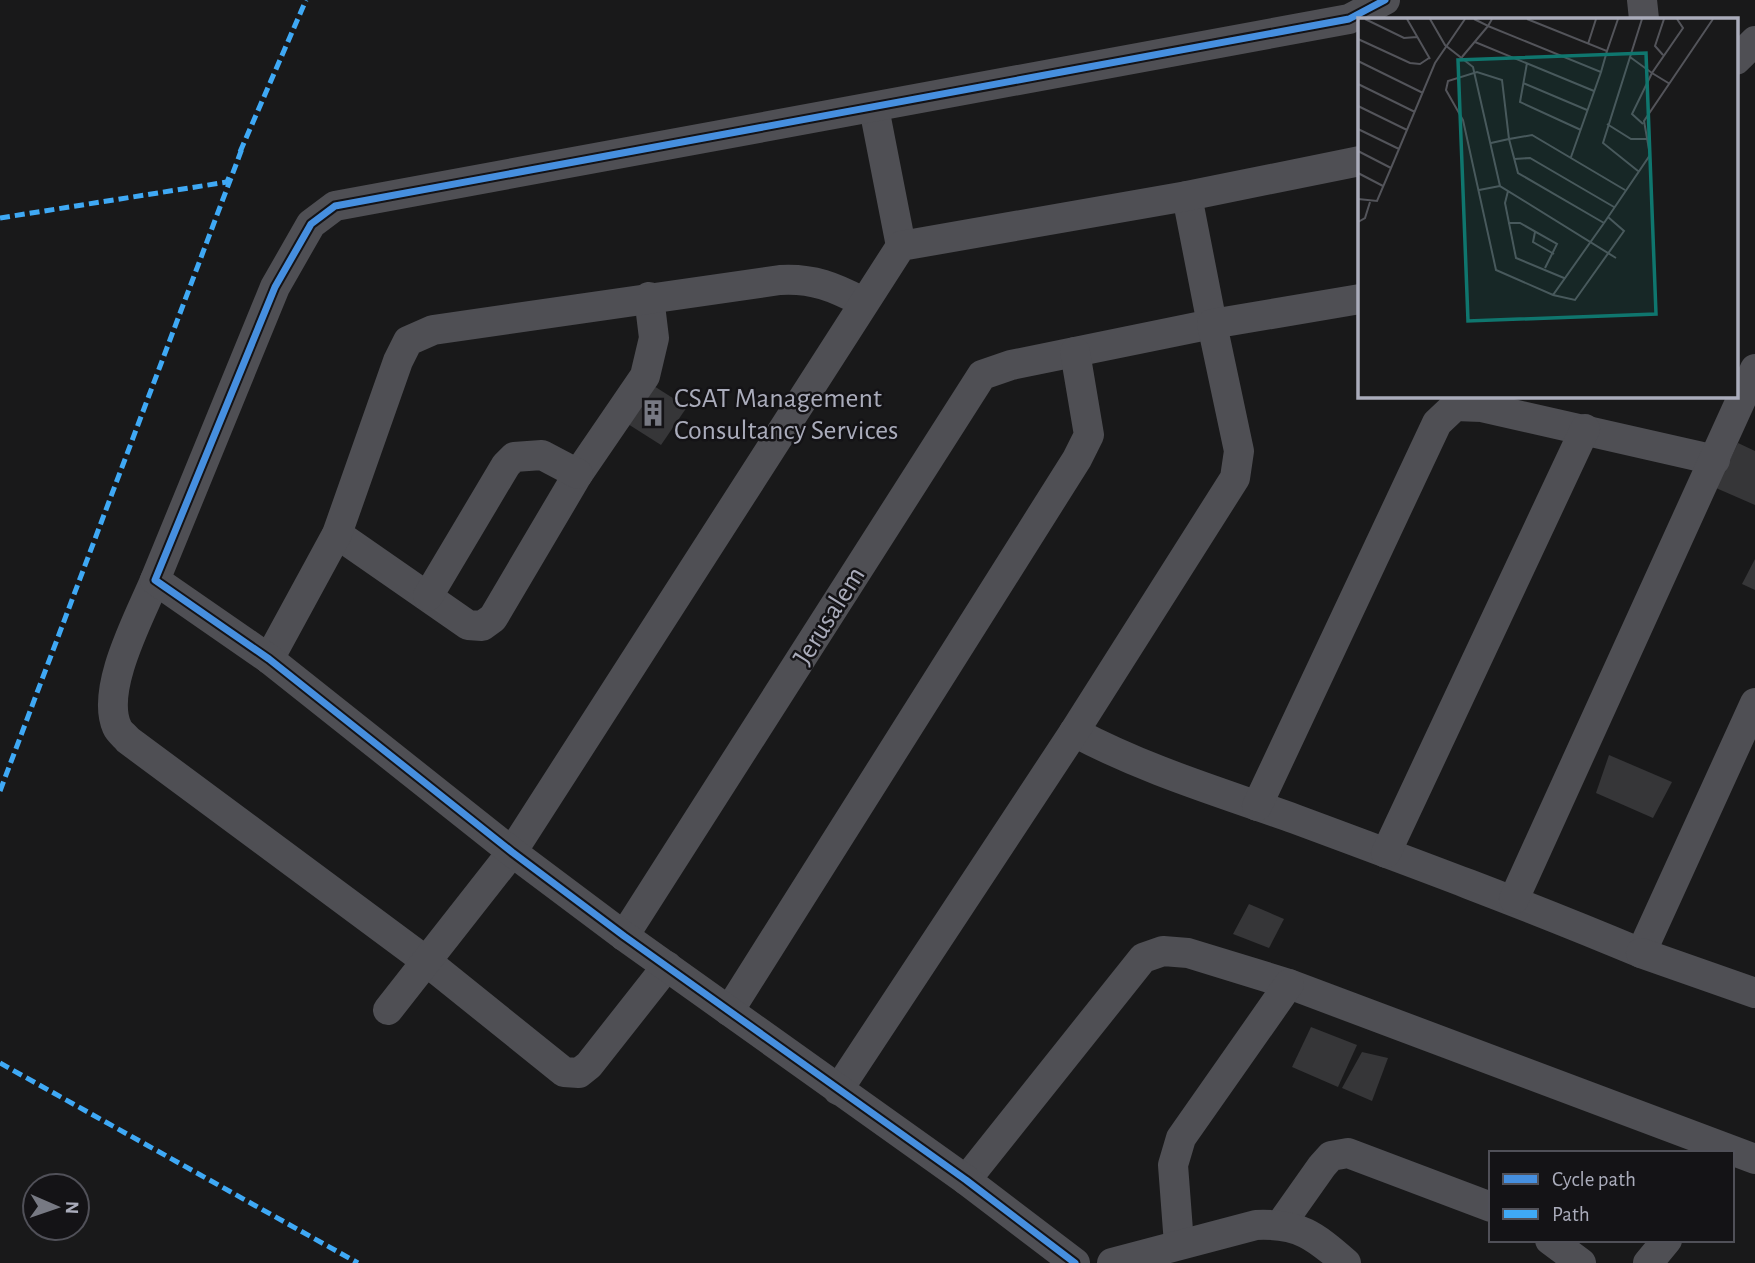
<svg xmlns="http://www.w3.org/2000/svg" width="1755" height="1263" viewBox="0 0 1755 1263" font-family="'Alegreya Sans',sans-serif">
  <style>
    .building { fill: #363638 }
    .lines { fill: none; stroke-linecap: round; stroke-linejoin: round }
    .street { stroke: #4f4f54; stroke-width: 30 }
    .quiet { stroke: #3fa9f5; stroke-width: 5; stroke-dasharray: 10 5; stroke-linecap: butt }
    .cycleway-casing { stroke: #141316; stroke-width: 11 }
    .cycleway { stroke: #468fdf; stroke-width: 7 }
    .labels { text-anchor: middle; stroke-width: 5; stroke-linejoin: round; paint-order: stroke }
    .poi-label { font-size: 28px; fill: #aaacbb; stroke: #141316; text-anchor: start }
    .street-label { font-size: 28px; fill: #aaacbb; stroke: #141316 }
    .inset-road { fill: none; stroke: #53545a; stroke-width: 2 }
    .view { fill: #0f766e; fill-opacity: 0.15; stroke: #0f766e; stroke-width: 3.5 }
    .inset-edge { fill: none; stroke: #aaacbb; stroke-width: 3.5 }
  </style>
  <rect width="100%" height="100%" fill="#19191a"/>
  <g class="building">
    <path d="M 646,381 L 687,407 L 661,445 L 620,419 Z"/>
    <path d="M 1738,443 L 1755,451 L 1755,505 L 1716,488 Z"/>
    <path d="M 1755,559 L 1755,590 L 1742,584 Z"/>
    <path d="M 1609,755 L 1672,782 L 1653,818 L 1596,793 Z"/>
    <path d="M 1249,904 L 1284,919 L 1269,948 L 1233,934 Z"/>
    <path d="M 1311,1027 L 1357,1045 L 1338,1087 L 1292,1067 Z"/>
    <path d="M 1362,1052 L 1388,1058 L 1372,1101 L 1342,1088 Z"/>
  </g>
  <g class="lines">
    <g class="street">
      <path d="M 1642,0 L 1644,19"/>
      <path d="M 1736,60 L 1755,41"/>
      <path d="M 874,108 L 901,246"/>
      <path d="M 337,534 L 468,625 L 482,626 L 493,618 L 578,474 L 645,376 L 654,338 L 649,297"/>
      <path d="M 155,580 C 140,616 100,689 117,727 C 119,732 125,736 128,740 L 426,961 L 564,1072 L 579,1073 L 589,1065 L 667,966"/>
      <path d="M 428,596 L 506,465 L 514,457 L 542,455 L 578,474"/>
      <path d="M 269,659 L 337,534 L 398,361 L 408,341 L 433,330 L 780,280 C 813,278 834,287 863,302"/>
      <path d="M 1074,732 C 1148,771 1217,791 1295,819 C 1411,862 1527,905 1641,953 L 1755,703"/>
      <path d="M 1257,806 L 1437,423 L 1455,406 L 1482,407 L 1715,460"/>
      <path d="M 1386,853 L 1585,429"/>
      <path d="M 1514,899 L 1755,369"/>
      <path d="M 624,936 L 982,375 L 1011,365 L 1212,324 L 1187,196"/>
      <path d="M 1641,953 L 1755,993"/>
      <path d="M 388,1010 L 512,852 L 901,246 L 1187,196 L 1360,161"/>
      <path d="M 729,1011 L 1077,459 L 1089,435 L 1075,352"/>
      <path d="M 838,1090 L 1074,732 L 1235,478 L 1239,451 L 1212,324 L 1360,299"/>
      <path d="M 966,1180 L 1143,958 L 1163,951 L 1188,953 L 1289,984 L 1755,1159"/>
      <path d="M 1281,1224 L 1322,1166 L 1331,1156 L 1348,1153 L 1491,1207"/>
      <path d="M 1550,1240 L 1581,1263"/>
      <path d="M 1179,1244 L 1173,1165 L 1181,1138 L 1289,984"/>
      <path d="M 1075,1263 L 966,1180 L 624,936 L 512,852 L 269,659 L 155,580 L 275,287 L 311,224 L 335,206 L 1349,19 L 1385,0"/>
      <path d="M 1112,1263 L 1256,1225 C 1299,1223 1315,1236 1346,1263"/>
      <path d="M 1648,1263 L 1667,1240"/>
    </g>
    <g class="quiet">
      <path d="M 240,152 L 306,0"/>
      <path d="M 0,218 L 227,182 L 230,175"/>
      <path d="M 0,791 L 243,146"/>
      <path d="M 0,1063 L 358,1263"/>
    </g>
    <defs>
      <path id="cycleway" d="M 1075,1263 L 966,1180 L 624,936 L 512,852 L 269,659 L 155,580 L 275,287 L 311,224 L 335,206 L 1349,19 L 1385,0"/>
    </defs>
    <use href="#cycleway" class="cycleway-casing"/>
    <use href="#cycleway" class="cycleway"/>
  </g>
  <defs>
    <symbol id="building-bare" viewBox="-9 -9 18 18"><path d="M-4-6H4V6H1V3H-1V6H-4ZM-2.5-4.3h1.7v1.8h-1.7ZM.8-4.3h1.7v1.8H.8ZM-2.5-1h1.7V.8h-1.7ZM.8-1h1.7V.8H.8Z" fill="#777983" stroke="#141316" stroke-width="2.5" paint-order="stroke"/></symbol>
  </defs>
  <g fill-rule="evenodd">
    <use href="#building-bare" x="634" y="394" width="38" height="38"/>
  </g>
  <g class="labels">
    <g class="poi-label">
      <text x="674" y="407">CSAT Management<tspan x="674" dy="32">Consultancy Services</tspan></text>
    </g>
    <g class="street-label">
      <text transform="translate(828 615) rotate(-58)" y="10">Jerusalem</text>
    </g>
  </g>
  <g transform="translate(1358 18)">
    <rect width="380" height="380" fill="#19191a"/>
    <path class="inset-road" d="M 7,1 L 46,20 L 59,19M 49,1 L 72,41M 72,1 L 87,27 L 115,49 L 142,168 L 258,240M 116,1 L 130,8 L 134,1M 169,1 L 249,33 L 243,54M 0,21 L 52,45 L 62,46 L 71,40M 117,24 L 236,73M 230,26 L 238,1M 249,33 L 260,1M 305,37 L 297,28 L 306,1M 104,39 L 130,8 L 243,54 L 213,139M 272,39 L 294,55 L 274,96 L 285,106M 0,43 L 65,75M 169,45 L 162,84 L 223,112M 165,65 L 229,92M 0,66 L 57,94M 312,66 L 294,55 L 325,10 L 319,1M 0,88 L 49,112M 249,106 L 273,121 L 289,121M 0,111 L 41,131M 133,125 L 151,121 L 160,155 L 246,205M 0,133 L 33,150 L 77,45 L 107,1M 156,141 L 172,140 L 256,189M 280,153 L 245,125 L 284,1M 0,155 L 25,168M 121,172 L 142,168M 267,172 L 174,117 L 151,121 L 144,62 L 119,54 L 90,63 L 88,72 L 105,102 L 138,252 L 195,277 L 246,205 L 292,137 L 286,103 L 355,1M 150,173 L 147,185 L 158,240 L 206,260M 0,181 L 19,183 L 33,150M 0,204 L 7,200 L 12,184M 150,205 L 162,205 L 199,226 L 187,250M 177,214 L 175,224 L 196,236M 195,277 L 217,282 L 266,213 L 250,199"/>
    <path class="view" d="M 288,35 L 298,296 L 110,303 L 100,42 Z"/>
    <rect width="380" height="380" class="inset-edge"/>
  </g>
  <rect x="1489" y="1151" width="245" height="91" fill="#141316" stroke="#505058" stroke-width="2"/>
  <rect x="1503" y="1174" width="35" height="10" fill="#468fdf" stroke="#505058" stroke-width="2"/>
  <text x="1552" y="1186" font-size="21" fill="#aaacbb">Cycle path</text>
  <rect x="1503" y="1209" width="35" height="10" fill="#3fa9f5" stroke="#505058" stroke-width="2"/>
  <text x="1552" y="1221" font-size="21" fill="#aaacbb">Path</text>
  <g transform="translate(56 1207) rotate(92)"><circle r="33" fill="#141316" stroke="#505058" stroke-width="2"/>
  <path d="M0-5L12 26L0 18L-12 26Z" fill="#777983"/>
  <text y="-10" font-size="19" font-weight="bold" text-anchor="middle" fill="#aaacbb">N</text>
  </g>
</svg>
